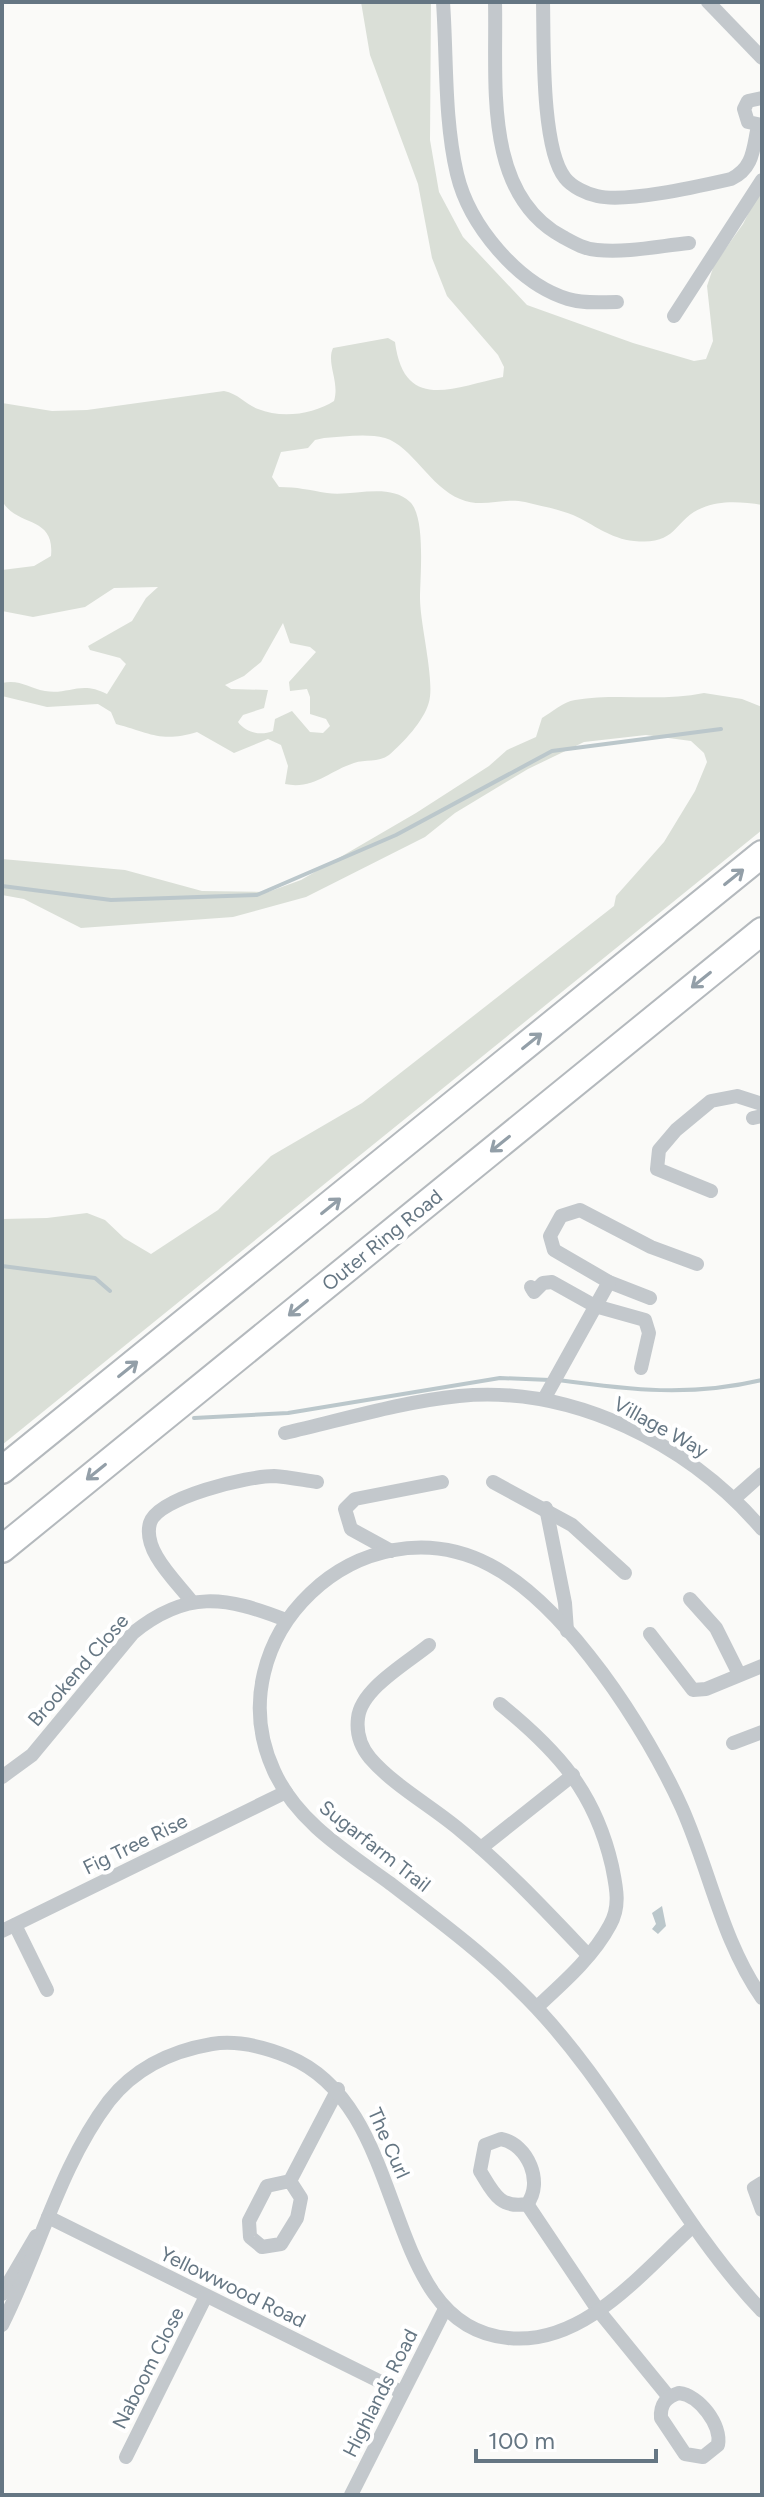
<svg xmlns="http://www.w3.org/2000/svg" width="764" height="2497" viewBox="0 0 764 2497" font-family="Figtree,sans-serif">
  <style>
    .green { fill: #dadfd7; fill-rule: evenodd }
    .water { fill: #bbc7cb }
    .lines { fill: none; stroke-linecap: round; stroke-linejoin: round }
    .stream { stroke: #bbc7cb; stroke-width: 4 }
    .motorway-casing { stroke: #b4b9bd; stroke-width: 30 }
    .minor { stroke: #c3c8cc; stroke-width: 14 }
    .motorway { stroke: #fff; stroke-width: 26 }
    .oneway { stroke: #939fa8 }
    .labels { text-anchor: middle; stroke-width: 8; stroke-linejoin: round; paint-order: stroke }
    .street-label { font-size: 20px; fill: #657683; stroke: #fff }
  </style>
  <rect width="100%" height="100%" fill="#fafaf8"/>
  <g class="green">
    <path d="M 361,2 L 431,2 L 430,140 L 439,192 L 463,237 L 527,305 L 633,343 L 694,361 L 706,359 L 713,341 L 707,286 L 714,265 L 743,224 L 762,186 L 762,505 C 742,502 721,500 702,508 C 674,519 678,546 634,541 C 611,539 593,524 573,515 C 558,509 541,506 525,502 C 502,497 483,509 460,499 C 430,487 412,446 385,438 C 366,433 343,437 324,438 L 315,440 L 308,448 L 281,452 L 272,477 L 279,487 C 297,487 309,490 327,493 C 352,497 389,482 410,502 C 426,517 420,578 420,598 C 420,624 435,681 429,702 C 424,721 403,743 389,755 C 378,763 365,759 354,763 C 329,771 313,790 285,784 L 288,766 L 281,745 L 268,739 L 234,753 L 197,732 C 161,743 150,733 116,724 L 111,712 L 98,704 L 47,707 L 2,696 L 2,683 C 20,679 28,688 45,691 C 69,695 81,680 107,694 L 126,664 L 120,658 L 90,650 L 88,646 L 132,621 L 146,598 L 158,587 L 114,588 L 85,607 L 33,617 L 2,611 L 2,570 L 34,566 L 51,556 C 55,515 18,528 2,501 L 2,403 L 52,411 L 87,410 L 224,391 C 239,394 245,404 258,409 C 282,419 314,414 334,401 C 340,382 326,363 333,348 L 388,338 L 395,342 C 404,412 452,388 503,377 L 504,367 L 498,355 L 447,296 L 432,258 L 418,184 L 370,55 ZM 283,623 L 290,643 L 310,647 L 316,652 L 289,682 L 290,691 L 307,689 L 310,697 L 310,714 L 326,719 L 330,726 L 323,733 L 310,732 L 292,711 L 275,719 L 273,731 C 261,736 246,733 238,722 L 243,715 L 264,708 L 268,690 L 231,689 L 225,685 L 244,676 L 261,662 Z"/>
    <path d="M 704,693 L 742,699 L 762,707 L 762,830 L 2,1445 L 2,1219 L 47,1218 L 87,1213 L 105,1220 L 124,1238 L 151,1254 L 218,1210 L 271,1156 L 362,1103 L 614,906 L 616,896 L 664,842 L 695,791 L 707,762 L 704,753 L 691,741 L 646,735 L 584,742 L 528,769 L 455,813 L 425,837 L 306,897 L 233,917 L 81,928 L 24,899 L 2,895 L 2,859 L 125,870 L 202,891 L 268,892 L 301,880 L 416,813 L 489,766 L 507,750 L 536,737 L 542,718 C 552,712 563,702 575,700 C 618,693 661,702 704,693 Z"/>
  </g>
  <path class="water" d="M 662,1906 L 666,1926 L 658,1934 L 652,1929 L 656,1924 L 652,1913 Z"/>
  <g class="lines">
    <g class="stream">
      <path d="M 2,886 L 111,900 L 257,895 L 396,835 L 552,751 L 721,729"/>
      <path d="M 2,1266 L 95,1278 L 110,1291"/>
      <path d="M 558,1380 C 631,1390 690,1397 762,1380"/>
      <path d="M 194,1418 L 288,1413 L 500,1378 L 550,1380"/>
    </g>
    <defs>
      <g id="motorway">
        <path d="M 2,1470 L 762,854"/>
        <path d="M 2,1549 L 762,931"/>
      </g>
    </defs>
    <use href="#motorway" class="motorway-casing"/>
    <g class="minor">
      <path d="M 443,2 C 447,58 444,119 457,174 C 469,225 518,284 568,299 C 584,304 601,302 617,302"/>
      <path d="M 495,2 C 497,80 482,194 563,237 C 574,243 584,249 597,250 C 627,253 659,246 689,243"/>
      <path d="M 543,2 C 544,42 541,148 565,178 C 572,187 587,194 597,196 C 627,203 700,186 731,179 C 754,168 753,148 758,126"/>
      <path d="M 708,2 L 762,58"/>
      <path d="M 762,98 L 748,101 L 744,109 L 748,122 L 762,125"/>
      <path d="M 674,316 L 762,180"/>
      <path d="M 753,1118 L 762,1116"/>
      <path d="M 711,1191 L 657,1169 L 659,1150 L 676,1130 L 711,1101 L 737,1096 L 762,1104"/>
      <path d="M 531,1287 L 534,1292 L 543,1283 L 552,1282 L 595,1306 L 645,1320 L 649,1333 L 641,1368"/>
      <path d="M 650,1298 L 609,1282 L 554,1250 L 550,1236 L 561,1216 L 580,1210 L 651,1247 L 697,1264"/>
      <path d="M 544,1399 L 609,1282"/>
      <path d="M 285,1433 C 342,1420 400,1402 459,1396 C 573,1385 689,1444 762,1529"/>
      <path d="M 493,1482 L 572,1525 L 625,1573"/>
      <path d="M 735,1498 L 762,1474"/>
      <path d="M 546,1508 L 565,1603 L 567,1631"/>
      <path d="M 391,1551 L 351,1529 L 345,1509 L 355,1499 L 442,1482"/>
      <path d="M 690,1599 L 716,1628 L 739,1674"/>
      <path d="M 192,1602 C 177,1582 142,1551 150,1523 C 158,1497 249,1476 274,1476 C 288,1477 303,1480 317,1482"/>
      <path d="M 650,1634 L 693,1690 L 706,1689 L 762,1666"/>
      <path d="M 429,1645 C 407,1663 361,1689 358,1718 C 356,1734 360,1746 370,1758 C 394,1786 433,1807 461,1831 C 507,1869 547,1912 588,1955"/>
      <path d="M 500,1704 C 558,1751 595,1792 612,1866 C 616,1886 621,1906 610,1925 C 593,1957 563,1983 537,2007"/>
      <path d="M 733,1743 L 762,1732"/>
      <path d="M 2,1777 L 32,1755 L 133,1633 C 186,1590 225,1596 286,1620"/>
      <path d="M 481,1848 L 573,1775"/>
      <path d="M 15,1925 L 47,1990"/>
      <path d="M 2,1931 L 286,1792"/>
      <path d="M 762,1998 C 722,1941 710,1871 682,1808 C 647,1730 567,1605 490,1565 C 361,1498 213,1638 274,1771 C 297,1822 347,1852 391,1884 C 435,1918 479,1950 518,1989 C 616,2083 669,2213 762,2311"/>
      <path d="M 501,2139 C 528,2144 544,2183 527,2204 C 499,2209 493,2192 480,2171 L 485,2145 Z"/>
      <path d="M 290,2181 L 301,2198 L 297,2218 L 281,2244 L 262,2247 L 250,2237 L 249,2221 L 267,2186 Z"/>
      <path d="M 290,2181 L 338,2089"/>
      <path d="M 762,2183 L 754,2188 L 762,2210"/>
      <path d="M 527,2204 L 598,2310 L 668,2396"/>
      <path d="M 48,2217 L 401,2392"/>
      <path d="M 2,2294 L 36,2236"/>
      <path d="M 2,2325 C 39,2252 59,2167 109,2101 C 135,2068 171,2051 212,2044 C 238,2040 265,2047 289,2057 C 414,2109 377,2326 508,2338 C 584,2346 642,2272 693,2226"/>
      <path d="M 679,2393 C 699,2395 722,2425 718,2445 L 703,2457 L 685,2454 L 661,2418 C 660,2404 666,2397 679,2393 Z"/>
      <path d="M 126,2457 L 206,2296"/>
      <path d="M 351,2495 L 445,2309"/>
    </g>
    <use href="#motorway" class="motorway"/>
  </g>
  <defs><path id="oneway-shaft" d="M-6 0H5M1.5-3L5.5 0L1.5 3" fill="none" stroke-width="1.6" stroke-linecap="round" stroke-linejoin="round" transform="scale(2)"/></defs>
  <g class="oneway">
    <use href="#oneway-shaft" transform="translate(734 877) rotate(-39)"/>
    <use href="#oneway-shaft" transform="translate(701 980) rotate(141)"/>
    <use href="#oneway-shaft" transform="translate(532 1041) rotate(-39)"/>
    <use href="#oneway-shaft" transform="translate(500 1144) rotate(141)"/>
    <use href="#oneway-shaft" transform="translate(331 1206) rotate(-39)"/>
    <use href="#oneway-shaft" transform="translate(298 1308) rotate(141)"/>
    <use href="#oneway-shaft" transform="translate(128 1369) rotate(-39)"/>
    <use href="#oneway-shaft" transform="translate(96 1472) rotate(141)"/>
  </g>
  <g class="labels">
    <g class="street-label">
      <text transform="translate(382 1240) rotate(-39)" y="7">Outer Ring Road</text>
      <text transform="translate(661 1427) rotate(29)" y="7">Village Way</text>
      <text transform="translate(78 1670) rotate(-49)" y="7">Brookend Close</text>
      <text transform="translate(135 1844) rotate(-26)" y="7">Fig Tree Rise</text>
      <text transform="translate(375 1846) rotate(38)" y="7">Sugarfarm Trail</text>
      <text transform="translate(389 2143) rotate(66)" y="7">The Curl</text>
      <text transform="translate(233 2287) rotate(26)" y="7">Yellowwood Road</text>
      <text transform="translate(148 2368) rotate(-63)" y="7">Naboom Close</text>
      <text transform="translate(380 2393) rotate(-63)" y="7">Highlands Road</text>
    </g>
  </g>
  <rect width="764" height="2497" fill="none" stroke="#657683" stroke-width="8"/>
  <path d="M476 2449v12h180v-12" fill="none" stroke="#657683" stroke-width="4"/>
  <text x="488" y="2449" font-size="24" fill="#657683" stroke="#ffffff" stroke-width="6" paint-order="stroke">100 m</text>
</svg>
